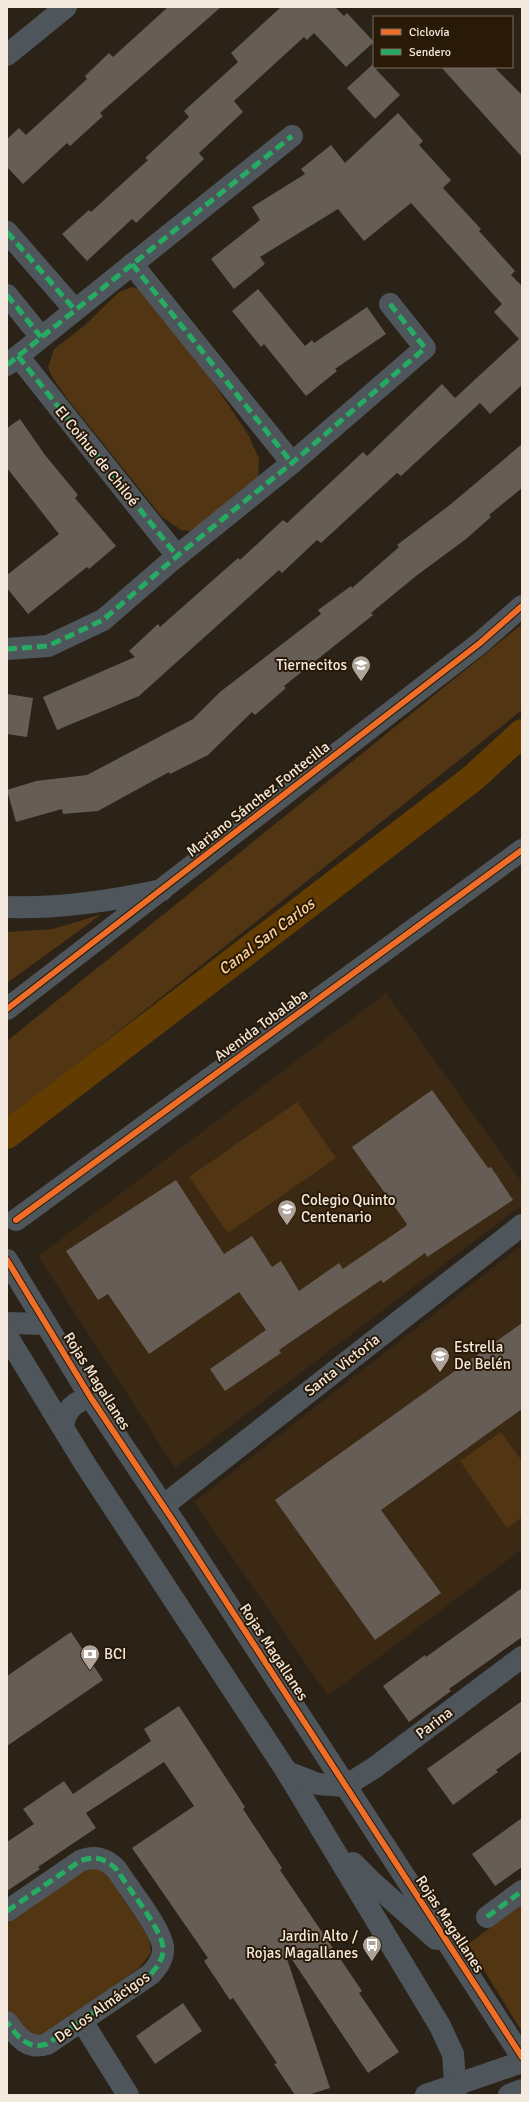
<svg xmlns="http://www.w3.org/2000/svg" width="529" height="2102" viewBox="0 0 529 2102" font-family="Signika,sans-serif">
  <style>
    .built { fill: #3c2913 }
    .green { fill: #523512 }
    .lines { fill: none; stroke-linecap: round; stroke-linejoin: round }
    .canal { stroke: #633c02; stroke-width: 28 }
    .building { fill: #665e56 }
    .minor { stroke: #4f565b; stroke-width: 22 }
    .tertiary { stroke: #4f565b; stroke-width: 22 }
    .quiet { stroke: #26ab63; stroke-width: 5; stroke-dasharray: 10 5; stroke-linecap: butt }
    .cycleway-casing { stroke: #291907; stroke-width: 8 }
    .cycleway { stroke: #ee6e29; stroke-width: 6 }
    .labels { text-anchor: middle; stroke-width: 4; stroke-linejoin: round; paint-order: stroke }
    .street-label { font-size: 15px; fill: #f4e9de; stroke: #291907 }
    .poi-label { font-size: 15px; fill: #f4e9de; stroke: #291907; text-anchor: start }
    .water-label { font-size: 16px; font-style: italic; fill: #fdce9a; stroke: #291907 }
  </style>
  <rect width="100%" height="100%" fill="#2b2218"/>
  <g class="built">
    <path d="M 386,993 L 522,1182 L 522,1205 L 175,1468 L 38,1256 Z"/>
    <path d="M 522,1245 L 522,1549 L 328,1696 L 194,1502 Z"/>
  </g>
  <g class="green">
    <path d="M 132,287 L 147,291 L 162,307 L 248,434 L 259,459 L 258,479 L 196,532 L 181,530 L 162,517 L 66,397 L 52,377 L 48,367 L 54,349 L 84,326 L 119,292 Z"/>
    <path d="M 522,624 L 522,710 L 7,1120 L 7,1041 Z"/>
    <path d="M 102,914 L 7,983 L 7,932 L 53,929 Z"/>
    <path d="M 297,1102 L 336,1158 L 228,1233 L 189,1177 Z"/>
    <path d="M 501,1432 L 522,1461 L 522,1517 L 507,1528 L 460,1461 Z"/>
    <path d="M 97,1868 L 106,1873 L 149,1937 L 151,1953 L 139,1968 L 48,2032 L 35,2035 L 20,2027 L 7,2008 L 7,1924 L 82,1870 Z"/>
    <path d="M 522,1904 L 522,2032 L 468,1944 Z"/>
  </g>
  <g class="lines">
    <path class="canal" d="M 7,1135 L 473,778 L 522,733"/>
  </g>
  <g class="building">
    <path d="M 168,7 L 221,7 L 100,113 L 103,116 L 70,146 L 67,143 L 23,184 L 7,167 L 7,139 L 19,128 L 26,135 L 87,79 L 85,76 L 109,53 L 113,57 Z"/>
    <path d="M 281,7 L 335,7 L 344,16 L 347,13 L 374,42 L 346,67 L 314,33 L 307,40 L 304,37 L 234,101 L 243,112 L 199,153 L 204,159 L 136,223 L 132,219 L 87,261 L 62,234 L 89,210 L 91,212 L 148,160 L 145,158 L 189,117 L 184,111 L 238,62 L 231,53 Z"/>
    <path d="M 372,65 L 400,95 L 375,119 L 347,88 Z"/>
    <path d="M 441,67 L 494,67 L 522,95 L 522,157 Z"/>
    <path d="M 398,113 L 423,141 L 419,145 L 451,180 L 443,188 L 481,229 L 479,231 L 515,271 L 511,275 L 522,286 L 522,385 L 490,414 L 480,403 L 401,476 L 397,473 L 321,543 L 317,540 L 282,573 L 279,570 L 139,696 L 57,730 L 43,697 L 135,657 L 129,651 L 158,624 L 160,627 L 238,558 L 240,560 L 283,520 L 287,523 L 363,452 L 367,456 L 442,384 L 455,398 L 519,339 L 494,312 L 502,304 L 411,203 L 364,241 L 338,209 L 260,257 L 265,264 L 234,289 L 211,259 L 260,220 L 252,207 L 305,174 L 301,169 L 331,145 L 345,163 Z"/>
    <path d="M 258,289 L 305,346 L 312,340 L 314,343 L 367,307 L 386,334 L 335,369 L 337,371 L 306,396 L 264,344 L 261,347 L 232,311 Z"/>
    <path d="M 20,419 L 45,455 L 78,495 L 75,498 L 116,546 L 89,569 L 87,567 L 28,614 L 7,588 L 7,575 L 59,534 L 7,468 L 7,428 Z"/>
    <path d="M 522,444 L 522,488 L 489,515 L 491,517 L 466,539 L 416,576 L 371,613 L 373,615 L 284,686 L 286,688 L 255,715 L 252,712 L 208,755 L 170,774 L 169,772 L 98,811 L 63,814 L 62,809 L 16,822 L 7,790 L 36,781 L 87,775 L 193,719 L 220,692 L 321,614 L 318,610 L 351,586 L 352,588 L 399,547 L 397,545 L 451,504 Z"/>
    <path d="M 7,694 L 33,698 L 27,737 L 7,734 Z"/>
    <path d="M 432,1090 L 488,1168 L 491,1167 L 513,1200 L 427,1257 L 425,1253 L 383,1283 L 381,1280 L 279,1350 L 281,1353 L 225,1391 L 210,1369 L 266,1330 L 239,1292 L 149,1354 L 108,1294 L 98,1300 L 66,1251 L 176,1180 L 224,1254 L 252,1236 L 272,1267 L 281,1261 L 299,1291 L 339,1263 L 343,1269 L 406,1226 L 407,1224 L 352,1147 Z"/>
    <path d="M 522,1323 L 522,1409 L 381,1510 L 441,1593 L 375,1640 L 275,1500 Z"/>
    <path d="M 522,1588 L 522,1637 L 449,1689 L 451,1691 L 409,1722 L 383,1686 L 425,1655 L 426,1657 Z"/>
    <path d="M 71,1632 L 103,1680 L 7,1746 L 7,1676 Z"/>
    <path d="M 522,1701 L 522,1751 L 496,1770 L 498,1772 L 453,1805 L 427,1769 Z"/>
    <path d="M 179,1706 L 245,1807 L 243,1809 L 282,1868 L 280,1870 L 362,1991 L 359,1993 L 399,2052 L 368,2073 L 287,1952 L 285,1953 L 330,2088 L 308,2095 L 295,2095 L 274,2064 L 277,2063 L 233,1998 L 230,2000 L 204,1961 L 208,1958 L 132,1848 L 194,1806 L 164,1762 L 86,1813 L 96,1828 L 38,1867 L 40,1869 L 7,1891 L 7,1842 L 34,1824 L 23,1809 L 64,1781 L 73,1794 L 151,1741 L 144,1729 Z"/>
    <path d="M 522,1818 L 522,1867 L 495,1886 L 472,1854 Z"/>
    <path d="M 183,2003 L 202,2031 L 155,2064 L 136,2036 Z"/>
  </g>
  <g class="lines">
    <g class="minor">
      <path d="M 7,55 L 66,7"/>
      <path d="M 7,232 L 75,310"/>
      <path d="M 132,264 L 292,463"/>
      <path d="M 7,295 L 41,337"/>
      <path d="M 18,356 L 177,556"/>
      <path d="M 7,365 L 292,136"/>
      <path d="M 7,649 L 48,646 L 103,620 L 177,556 L 292,463 L 425,348 L 390,304"/>
      <path d="M 7,1009 L 480,643 L 522,606"/>
      <path d="M 16,1220 L 522,850"/>
      <path d="M 163,1506 L 522,1225"/>
      <path d="M 345,1786 L 374,1768 L 522,1657"/>
      <path d="M 7,1911 L 80,1861 C 95,1855 107,1859 117,1870 C 128,1888 161,1928 163,1947 C 164,1958 158,1966 151,1974 L 47,2044 C 27,2050 18,2037 7,2022"/>
      <path d="M 487,1917 L 522,1891"/>
      <path d="M 82,2021 L 128,2095"/>
    </g>
    <g class="tertiary">
      <path d="M 7,907 C 60,909 111,901 162,890"/>
      <path d="M 7,1260 L 91,1398 L 176,1525 L 522,2057"/>
      <path d="M 7,1323 L 46,1324"/>
      <path d="M 7,1336 L 85,1464 L 287,1772 L 440,2026 L 453,2054 L 456,2095"/>
      <path d="M 63,1427 C 65,1410 74,1401 91,1398"/>
      <path d="M 287,1772 L 318,1784 L 345,1786"/>
      <path d="M 353,1863 L 372,1882 L 436,1939"/>
      <path d="M 426,2095 L 522,2062"/>
      <path d="M 509,2095 L 522,2090"/>
    </g>
    <g class="quiet">
      <path d="M 7,232 L 75,310"/>
      <path d="M 132,264 L 292,463"/>
      <path d="M 7,295 L 41,337"/>
      <path d="M 18,356 L 177,556"/>
      <path d="M 7,365 L 292,136"/>
      <path d="M 7,649 L 48,646 L 103,620 L 177,556 L 292,463 L 425,348 L 390,304"/>
      <path d="M 7,1911 L 80,1861 C 95,1855 107,1859 117,1870 C 128,1888 161,1928 163,1947 C 164,1958 158,1966 151,1974 L 47,2044 C 27,2050 18,2037 7,2022"/>
      <path d="M 487,1917 L 522,1891"/>
    </g>
    <defs>
      <g id="cycleway">
        <path d="M 7,1009 L 480,643 L 522,606"/>
        <path d="M 16,1220 L 522,850"/>
        <path d="M 7,1260 L 91,1398 L 176,1525 L 522,2057"/>
      </g>
    </defs>
    <use href="#cycleway" class="cycleway-casing"/>
    <use href="#cycleway" class="cycleway"/>
  </g>
  <defs>
    <symbol id="school-pin" viewBox="-11 -11 22 30"><path d="M0 17L-7.5 6A9.5 9.5 0 1 1 7.5 6Z" fill="#aea399" stroke="#291907"/><path d="M0-5L7-2L0 1L-7-2ZM-4 1L0 2.5L4 1V4Q0 6-4 4Z" fill="#fff"/></symbol>
    <symbol id="bank-pin" viewBox="-11 -11 22 30"><path d="M0 17L-7.5 6A9.5 9.5 0 1 1 7.5 6Z" fill="#aea399" stroke="#291907"/><path d="M-6-4H6V4H-6ZM0-2.3a2.3 2.3 0 1 0 0 4.6a2.3 2.3 0 1 0 0-4.6Z" fill="#fff"/></symbol>
    <symbol id="bus-pin" viewBox="-11 -11 22 30"><path d="M0 17L-7.5 6A9.5 9.5 0 1 1 7.5 6Z" fill="#aea399" stroke="#291907"/><path d="M-5-6H5V4H4V6H2V4H-2V6H-4V4H-5ZM-3.5-4V0h7V-4ZM-3.5 1.2v1.5H-2V1.2ZM2 1.2v1.5H3.5V1.2Z" fill="#fff"/></symbol>
  </defs>
  <g fill-rule="evenodd">
    <use href="#school-pin" x="350" y="654" width="22" height="30"/>
    <use href="#school-pin" x="276" y="1198" width="22" height="30"/>
    <use href="#school-pin" x="429" y="1345" width="22" height="30"/>
    <use href="#bank-pin" x="79" y="1643" width="22" height="30"/>
    <use href="#bus-pin" x="361" y="1934" width="22" height="30"/>
  </g>
  <g class="labels">
    <g class="street-label">
      <text transform="translate(97 456) rotate(51)" y="5">El Coihue de Chiloé</text>
      <text transform="translate(258 799) rotate(-38)" y="5">Mariano Sánchez Fontecilla</text>
      <text transform="translate(261 1025) rotate(-36)" y="5">Avenida Tobalaba</text>
      <text transform="translate(342 1365) rotate(-38)" y="5">Santa Victoria</text>
      <text transform="translate(97 1381) rotate(58)" y="5">Rojas Magallanes</text>
      <text transform="translate(274 1652) rotate(57)" y="5">Rojas Magallanes</text>
      <text transform="translate(434 1723) rotate(-37)" y="5">Parina</text>
      <text transform="translate(450 1924) rotate(57)" y="5">Rojas Magallanes</text>
      <text transform="translate(102 2007) rotate(-35)" y="5">De Los Almácigos</text>
    </g>
    <g class="poi-label">
      <text x="347" y="670" text-anchor="end">Tiernecitos</text>
      <text x="301" y="1205">Colegio Quinto<tspan x="301" dy="17">Centenario</tspan></text>
      <text x="454" y="1352">Estrella<tspan x="454" dy="17">De Belén</tspan></text>
      <text x="104" y="1659">BCI</text>
      <text x="358" y="1941" text-anchor="end">Jardin Alto /<tspan x="358" dy="17">Rojas Magallanes</tspan></text>
    </g>
    <g class="water-label">
      <text transform="translate(266 936) rotate(-37)" y="6">Canal San Carlos</text>
    </g>
  </g>
  <rect width="529" height="2102" fill="none" stroke="#f4e9de" stroke-width="16"/>
  <rect x="373" y="16" width="140" height="52" fill="#291907" stroke="#7a6c5d"/>
  <rect x="381" y="29" width="20" height="6" fill="#ee6e29" stroke="#7a6c5d"/>
  <text x="409" y="36" font-size="12" fill="#f4e9de">Ciclovía</text>
  <rect x="381" y="49" width="20" height="6" fill="#26ab63" stroke="#7a6c5d"/>
  <text x="409" y="56" font-size="12" fill="#f4e9de">Sendero</text>
</svg>
